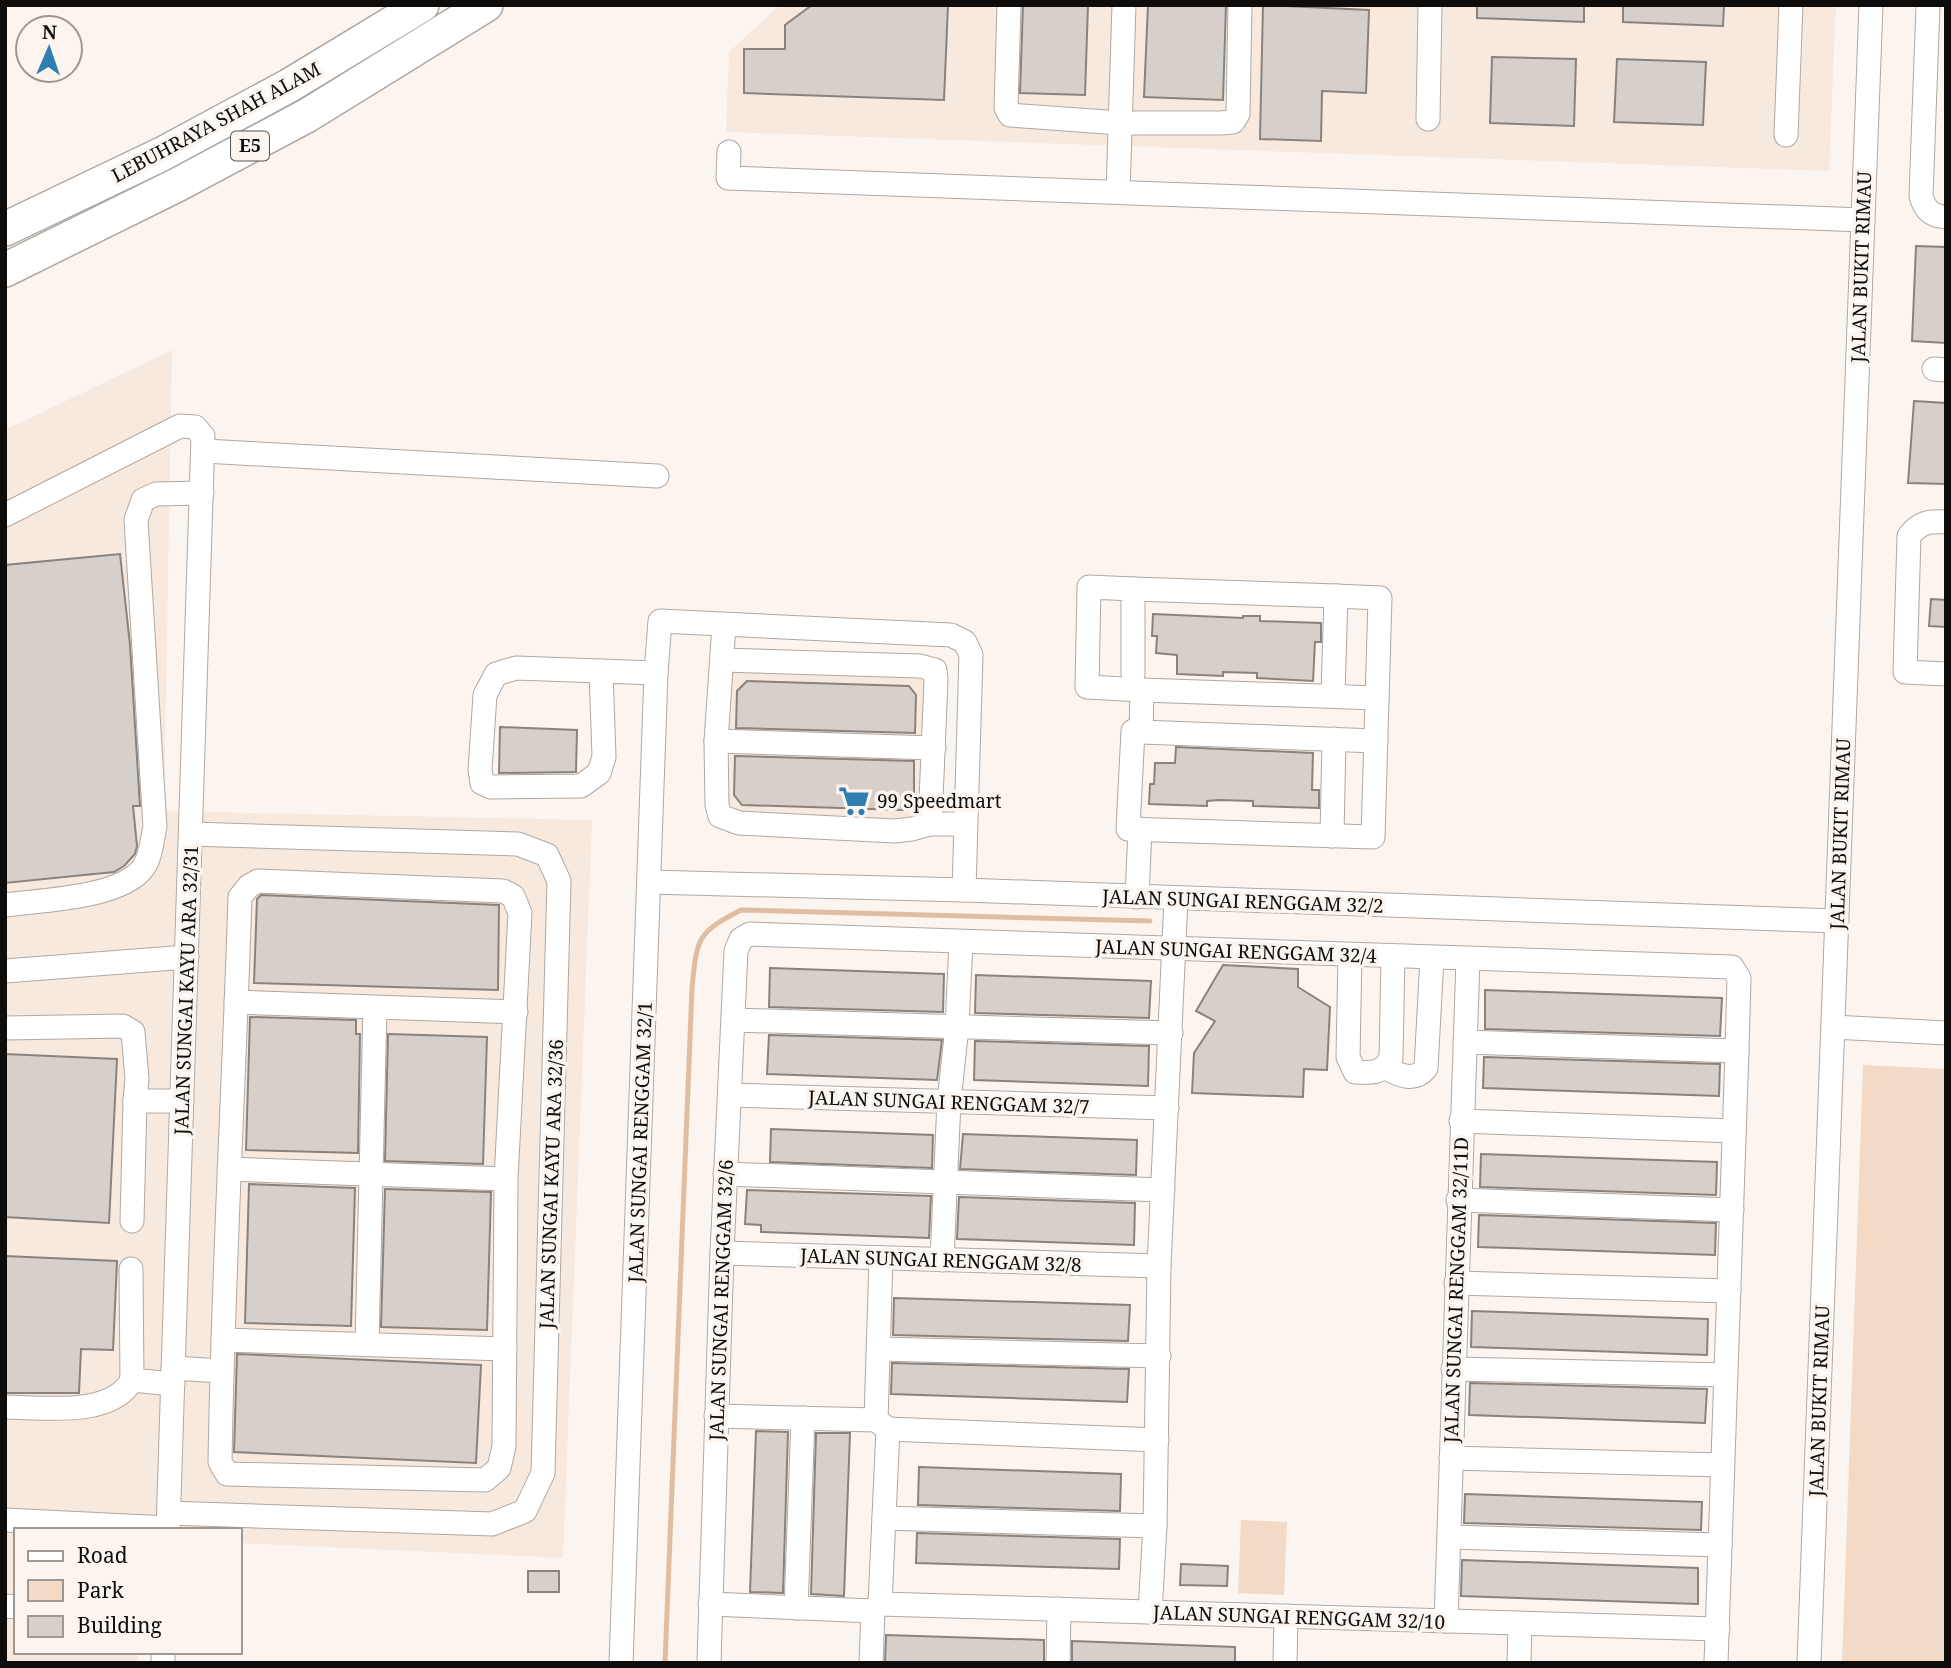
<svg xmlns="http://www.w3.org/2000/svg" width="1951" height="1668" viewBox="0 0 1951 1668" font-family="'Noto Serif',serif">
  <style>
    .built { fill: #f8e9de }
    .green { fill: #f2dac7 }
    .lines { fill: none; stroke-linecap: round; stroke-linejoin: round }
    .stream { stroke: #e0bda1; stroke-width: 5 }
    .building { fill: #d7d0ca; stroke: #89827d; stroke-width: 2 }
    .minor-casing { stroke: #afa8a2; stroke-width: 25 }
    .highway-casing { stroke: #afa8a2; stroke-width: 36 }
    .minor { stroke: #fff; stroke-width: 23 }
    .highway { stroke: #fff; stroke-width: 33 }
    .labels { text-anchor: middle; stroke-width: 7; stroke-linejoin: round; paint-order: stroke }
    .shield { fill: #fcf5ef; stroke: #56534f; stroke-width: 2 }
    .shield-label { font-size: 18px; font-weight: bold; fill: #0f0d0b }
    .street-label { font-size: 19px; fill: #0f0d0b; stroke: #fcf5ef }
    .poi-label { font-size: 19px; fill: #0f0d0b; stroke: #fcf5ef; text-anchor: start }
  </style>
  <rect width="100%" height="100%" fill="#fcf5ef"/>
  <g class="built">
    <path d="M 780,5 L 1836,5 L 1829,171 L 726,132 L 729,52 Z"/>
    <path d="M 172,350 L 164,811 L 592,820 L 563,1558 L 240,1543 L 240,1530 L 16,1530 L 16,1652 L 138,1652 L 138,1663 L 5,1663 L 5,430 Z"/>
    <path d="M 728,665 L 929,672 L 922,821 L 738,817 L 723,810 Z"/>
  </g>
  <g class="green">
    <path d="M 1863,1065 L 1946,1069 L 1946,1663 L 1842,1663 Z"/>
    <path d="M 1241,1520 L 1287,1522 L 1284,1595 L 1238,1593 Z"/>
  </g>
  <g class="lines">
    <path class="stream" d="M 665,1663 L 692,988 C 697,939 696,933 741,910 L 1150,921"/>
  </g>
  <g class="building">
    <path d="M 812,5 L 948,5 L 944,100 L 744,93 L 744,49 L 785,49 L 785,25 Z"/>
    <path d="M 1023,5 L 1088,5 L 1085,95 L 1020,93 Z"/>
    <path d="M 1148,5 L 1226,5 L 1223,100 L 1144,97 Z"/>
    <path d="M 1263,5 L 1369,10 L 1366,93 L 1322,91 L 1321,141 L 1260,139 Z"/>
    <path d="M 1477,5 L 1584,5 L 1584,22 L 1477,18 Z"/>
    <path d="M 1623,5 L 1724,5 L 1723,26 L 1623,22 Z"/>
    <path d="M 1492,57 L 1576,59 L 1574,126 L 1490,123 Z"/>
    <path d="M 1617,59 L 1706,62 L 1703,125 L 1614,122 Z"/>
    <path d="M 1916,246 L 1946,247 L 1946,343 L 1912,341 Z"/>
    <path d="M 1914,401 L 1946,403 L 1946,484 L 1908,483 Z"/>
    <path d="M 120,554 L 130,645 L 140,806 L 133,806 L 137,846 L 135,854 L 124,866 L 114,872 L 5,883 L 5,565 Z"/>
    <path d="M 1931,599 L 1946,600 L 1946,627 L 1929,626 Z"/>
    <path d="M 1153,614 L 1243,618 L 1243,616 L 1260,616 L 1260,621 L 1321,623 L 1321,642 L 1315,642 L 1313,681 L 1257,678 L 1257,673 L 1223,672 L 1223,676 L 1177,674 L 1177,655 L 1156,653 L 1157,636 L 1152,636 Z"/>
    <path d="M 747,681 L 909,686 L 916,695 L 915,733 L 736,728 L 737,691 Z"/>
    <path d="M 500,727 L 577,730 L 576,772 L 499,773 Z"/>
    <path d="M 1176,747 L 1313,753 L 1312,790 L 1319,790 L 1319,808 L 1253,806 L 1253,801 L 1219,800 L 1207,801 L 1207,806 L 1149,804 L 1150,784 L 1154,784 L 1155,763 L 1175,763 Z"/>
    <path d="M 735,756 L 914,761 L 914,800 L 903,810 L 742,805 L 734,795 Z"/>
    <path d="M 261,895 L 499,905 L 498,990 L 254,983 L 257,899 Z"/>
    <path d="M 1223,965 L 1298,969 L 1298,987 L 1330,1007 L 1327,1070 L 1304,1069 L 1303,1097 L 1192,1093 L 1194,1053 L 1215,1021 L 1196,1011 Z"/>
    <path d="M 770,968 L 944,974 L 943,1012 L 769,1007 Z"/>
    <path d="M 976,975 L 1151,981 L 1149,1018 L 975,1013 Z"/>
    <path d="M 1485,990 L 1722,998 L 1720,1036 L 1485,1029 Z"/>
    <path d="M 250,1017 L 356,1020 L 356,1034 L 360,1034 L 358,1153 L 246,1150 Z"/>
    <path d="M 388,1034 L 487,1037 L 483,1164 L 385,1161 Z"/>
    <path d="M 769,1035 L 942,1040 L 937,1080 L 767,1074 Z"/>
    <path d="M 975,1041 L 1149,1046 L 1148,1086 L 974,1080 Z"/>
    <path d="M 5,1054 L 117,1059 L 109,1223 L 5,1217 Z"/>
    <path d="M 1484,1057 L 1720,1064 L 1719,1096 L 1483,1088 Z"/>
    <path d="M 771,1129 L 933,1135 L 932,1168 L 770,1162 Z"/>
    <path d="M 963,1134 L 1137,1140 L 1136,1175 L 960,1169 Z"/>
    <path d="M 1481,1154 L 1717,1162 L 1716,1195 L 1480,1187 Z"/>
    <path d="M 249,1184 L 355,1188 L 351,1326 L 245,1323 Z"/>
    <path d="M 385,1189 L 491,1192 L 487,1330 L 381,1327 Z"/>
    <path d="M 747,1190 L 931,1196 L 929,1238 L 761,1232 L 761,1225 L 745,1224 Z"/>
    <path d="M 959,1197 L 1135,1203 L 1134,1245 L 957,1239 Z"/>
    <path d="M 1479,1215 L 1716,1223 L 1715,1255 L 1478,1247 Z"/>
    <path d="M 5,1256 L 117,1261 L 113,1350 L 81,1349 L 79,1393 L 5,1393 Z"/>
    <path d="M 894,1298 L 1130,1305 L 1128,1341 L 893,1335 Z"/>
    <path d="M 1472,1311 L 1708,1319 L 1707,1355 L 1471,1347 Z"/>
    <path d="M 237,1354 L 481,1365 L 476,1463 L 234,1452 Z"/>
    <path d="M 892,1363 L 1129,1369 L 1127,1402 L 891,1394 Z"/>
    <path d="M 1470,1383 L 1707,1389 L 1705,1423 L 1469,1415 Z"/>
    <path d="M 756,1431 L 788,1432 L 783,1593 L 750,1592 Z"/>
    <path d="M 816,1433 L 850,1433 L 844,1596 L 811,1594 Z"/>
    <path d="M 919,1467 L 1121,1474 L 1120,1511 L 918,1505 Z"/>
    <path d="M 1465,1494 L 1702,1502 L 1701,1530 L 1464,1523 Z"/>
    <path d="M 917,1533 L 1120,1539 L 1119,1569 L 916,1563 Z"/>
    <path d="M 1462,1560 L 1698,1568 L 1698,1604 L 1461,1596 Z"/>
    <path d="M 1181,1564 L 1228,1566 L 1227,1586 L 1180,1585 Z"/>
    <rect x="528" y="1571" width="31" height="21"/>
    <path d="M 886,1635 L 1044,1640 L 1044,1663 L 885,1663 Z"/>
    <path d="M 1072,1641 L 1235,1647 L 1235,1663 L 1072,1663 Z"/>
  </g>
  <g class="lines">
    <defs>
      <g id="minor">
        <path d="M 1009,5 L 1006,108 L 1010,115 L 1120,123 L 1220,123 L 1233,122 L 1238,114 L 1240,5"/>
        <path d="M 1928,5 L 1921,196 C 1925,210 1931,216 1946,217"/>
        <path d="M 1428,119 L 1430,5"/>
        <path d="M 1786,135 L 1791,5"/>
        <path d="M 729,152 L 728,178 L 1863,220"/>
        <path d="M 1118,192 L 1124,5"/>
        <path d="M 1934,369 L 1946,370"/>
        <path d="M 204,451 L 657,476"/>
        <path d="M 5,515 L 180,426 L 195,427 L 203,436 L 168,1530"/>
        <path d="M 1946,522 C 1929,521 1920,522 1909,536 L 1905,672 L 1946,674"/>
        <path d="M 1133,589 L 1336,596"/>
        <path d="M 724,625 L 716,741 L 717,805 L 720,816 L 739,823 L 894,831 L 912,829 L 930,824 L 965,824"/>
        <path d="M 723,660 L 920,666 L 935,670 L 936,680 L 930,824"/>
        <path d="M 601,671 L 604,757 L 599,773 L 581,786 L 491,787 L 482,783 L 480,770 L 485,695 L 496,674 L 516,668 L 656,673"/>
        <path d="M 1133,674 L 1133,589 L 1089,587 L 1087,687 L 1142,690"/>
        <path d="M 1133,731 L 1128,829 L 1373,837 L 1380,598 L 1336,596 L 1333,696"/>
        <path d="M 716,741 L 934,748"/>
        <path d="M 1376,741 L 1141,732 L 1142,690 L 1377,698"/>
        <path d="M 1332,836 L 1334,739"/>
        <path d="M 649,882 L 964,890 L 1837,921"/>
        <path d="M 1137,897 L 1140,829"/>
        <path d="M 5,905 C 42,900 121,898 143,868 C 151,858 152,839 155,827 L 136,520 L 143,500 L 156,494 L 202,493"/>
        <path d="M 1350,955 L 1348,1057 L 1355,1072 C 1371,1073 1383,1074 1391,1058 L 1393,957"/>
        <path d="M 5,971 L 187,957"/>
        <path d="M 236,1002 L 516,1012"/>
        <path d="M 734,1020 L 1171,1033"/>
        <path d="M 1833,1027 L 1946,1033"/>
        <path d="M 5,1028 L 123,1026 L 133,1032 L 137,1079 L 135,1101 L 182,1101"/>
        <path d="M 1465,1042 L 1737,1051"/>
        <path d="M 1386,1068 C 1400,1076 1415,1082 1426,1068 L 1432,958"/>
        <path d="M 730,1095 L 1167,1108"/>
        <path d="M 1461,1121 L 1734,1131"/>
        <path d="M 229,1169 L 506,1179 L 504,1446 L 499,1468 L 485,1480 L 227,1474 L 220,1462 C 223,1273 234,1085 240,897 L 249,886 L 258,881 L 503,891 L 513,896 L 520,913 L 506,1179"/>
        <path d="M 725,1174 L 1163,1190"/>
        <path d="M 1458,1200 L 1732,1210"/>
        <path d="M 132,1221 L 135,1101"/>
        <path d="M 722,1253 L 1159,1266"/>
        <path d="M 942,1260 L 949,1101 L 957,1027 L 961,942"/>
        <path d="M 131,1269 L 132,1380 L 173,1384"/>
        <path d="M 1456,1283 L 1729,1291"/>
        <path d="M 223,1340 L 505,1349"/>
        <path d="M 367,1344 L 375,1008"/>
        <path d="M 879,1349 L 1159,1356"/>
        <path d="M 173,1368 L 222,1371"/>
        <path d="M 1453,1369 L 1726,1375"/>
        <path d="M 5,1407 C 42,1407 111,1418 132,1380"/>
        <path d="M 716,1416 L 876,1420 L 888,1429"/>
        <path d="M 876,1420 L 881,1258"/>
        <path d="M 888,1429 L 1157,1440"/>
        <path d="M 1451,1458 L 1722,1465"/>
        <path d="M 169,1513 L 492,1524 L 525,1511 L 543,1473 L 559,881 L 547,855 L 518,844 L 191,834"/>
        <path d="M 884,1518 L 1155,1526"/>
        <path d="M 5,1520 L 168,1528"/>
        <path d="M 1449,1537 L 1720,1545"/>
        <path d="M 710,1604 L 873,1611 L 880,1604"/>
        <path d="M 880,1604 L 1718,1629"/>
        <path d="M 880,1604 L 888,1429"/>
        <path d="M 5,1606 L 16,1607"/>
        <path d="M 796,1608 L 803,1418"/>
        <path d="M 1150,1612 L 1155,1526 L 1159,1266 L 1176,899"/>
        <path d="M 1446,1621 L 1468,959"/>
        <path d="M 163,1663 L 163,1652"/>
        <path d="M 621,1663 L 656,673 L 660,621 L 951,635 L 965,642 L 971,655 L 964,890"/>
        <path d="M 709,1663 L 722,1253 L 736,951 L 741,939 L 750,934 L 1732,967 L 1739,978 L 1737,1051 L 1716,1663"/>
        <path d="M 871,1663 L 873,1611"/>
        <path d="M 1058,1663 L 1059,1609"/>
        <path d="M 1285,1663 L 1286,1616"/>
        <path d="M 1519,1663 L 1520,1624"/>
        <path d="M 1809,1663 L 1871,5"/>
      </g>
      <g id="highway">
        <path d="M 5,229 L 162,154 L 290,85 L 422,5"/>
        <path d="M 5,270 L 177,185 L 308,115 L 486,5"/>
      </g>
    </defs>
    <use href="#minor" class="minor-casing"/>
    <use href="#highway" class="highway-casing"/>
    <use href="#minor" class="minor"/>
    <use href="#highway" class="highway"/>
  </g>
  <defs>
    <symbol id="supermarket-bare" viewBox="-9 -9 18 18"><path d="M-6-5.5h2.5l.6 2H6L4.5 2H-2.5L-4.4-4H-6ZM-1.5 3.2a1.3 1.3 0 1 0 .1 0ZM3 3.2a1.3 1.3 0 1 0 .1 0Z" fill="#317fb1" stroke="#fcf5ef" stroke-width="2.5" paint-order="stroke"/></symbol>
  </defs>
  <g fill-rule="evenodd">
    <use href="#supermarket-bare" x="832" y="779" width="44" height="44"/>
  </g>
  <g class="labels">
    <rect class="shield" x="231" y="131.5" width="38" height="29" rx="5"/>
    <g class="shield-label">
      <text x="250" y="152">E5</text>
    </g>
    <g class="street-label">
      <text transform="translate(216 122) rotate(-28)" y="7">LEBUHRAYA SHAH ALAM</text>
      <text transform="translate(1861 267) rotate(-88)" y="7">JALAN BUKIT RIMAU</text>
      <text transform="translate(1840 834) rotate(-88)" y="7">JALAN BUKIT RIMAU</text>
      <text transform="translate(1243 901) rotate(2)" y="7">JALAN SUNGAI RENGGAM 32/2</text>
      <text transform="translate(1236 951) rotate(2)" y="7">JALAN SUNGAI RENGGAM 32/4</text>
      <text transform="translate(186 990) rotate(-88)" y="7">JALAN SUNGAI KAYU ARA 32/31</text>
      <text transform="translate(949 1102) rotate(2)" y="7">JALAN SUNGAI RENGGAM 32/7</text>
      <text transform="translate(640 1142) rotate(-88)" y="7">JALAN SUNGAI RENGGAM 32/1</text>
      <text transform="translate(551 1184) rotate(-88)" y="7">JALAN SUNGAI KAYU ARA 32/36</text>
      <text transform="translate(941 1260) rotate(2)" y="7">JALAN SUNGAI RENGGAM 32/8</text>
      <text transform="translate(1456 1290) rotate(-88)" y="7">JALAN SUNGAI RENGGAM 32/11D</text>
      <text transform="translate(721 1300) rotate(-88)" y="7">JALAN SUNGAI RENGGAM 32/6</text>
      <text transform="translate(1819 1401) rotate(-88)" y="7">JALAN BUKIT RIMAU</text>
      <text transform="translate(1299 1617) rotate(2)" y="7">JALAN SUNGAI RENGGAM 32/10</text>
    </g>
    <g class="poi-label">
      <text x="877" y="808">99 Speedmart</text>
    </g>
  </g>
  <rect width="1951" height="1668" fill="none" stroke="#0f0d0b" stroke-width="14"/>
  <rect x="14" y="1528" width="228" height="126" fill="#fcf5ef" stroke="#9d9894" stroke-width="2"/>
  <rect x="28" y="1551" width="35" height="10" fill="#ffffff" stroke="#9d9894" stroke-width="2"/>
  <text x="77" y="1563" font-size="21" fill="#0f0d0b">Road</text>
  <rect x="28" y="1580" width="35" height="21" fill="#f2dac7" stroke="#9d9894" stroke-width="2"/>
  <text x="77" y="1598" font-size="21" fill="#0f0d0b">Park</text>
  <rect x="28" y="1616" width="35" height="21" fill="#d7d0ca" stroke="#9d9894" stroke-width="2"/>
  <text x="77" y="1633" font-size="21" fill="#0f0d0b">Building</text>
  <g transform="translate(49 49) rotate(2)"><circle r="33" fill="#fcf5ef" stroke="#9d9894" stroke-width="2"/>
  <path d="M0-5L12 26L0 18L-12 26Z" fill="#317fb1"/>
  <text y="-10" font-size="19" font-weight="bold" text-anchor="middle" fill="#0f0d0b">N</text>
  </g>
</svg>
